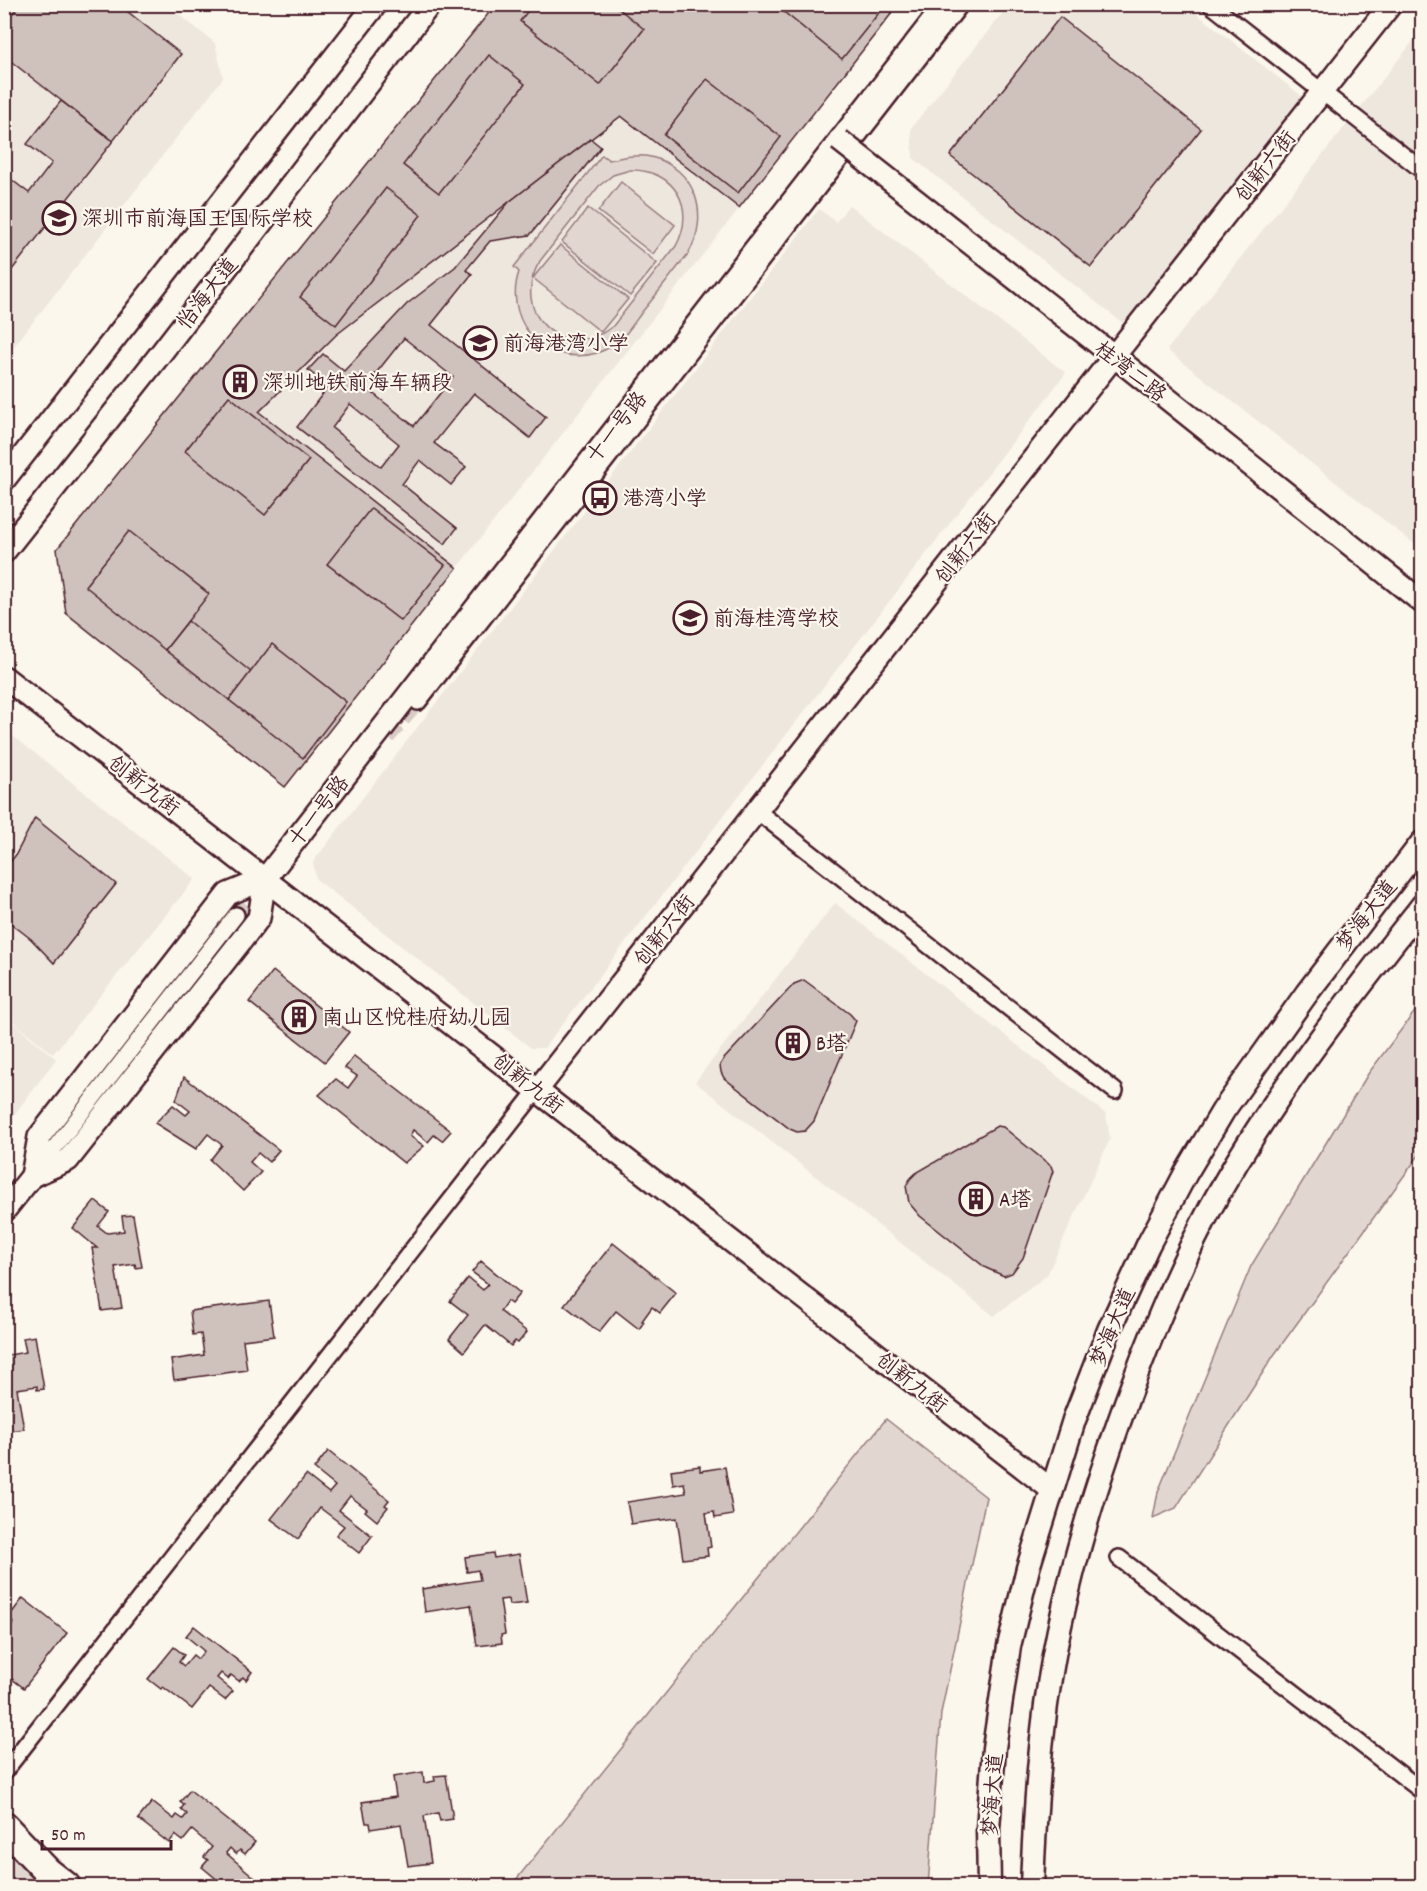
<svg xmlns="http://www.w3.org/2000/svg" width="1427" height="1891" viewBox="0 0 1427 1891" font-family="Dekko,'LXGW WenKai TC',sans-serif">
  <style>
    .built { fill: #eee7de }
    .green { fill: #e2d7d0; stroke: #967b7e; stroke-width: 1.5; fill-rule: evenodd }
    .building { fill: #cfc2bc; stroke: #4a1f2b; stroke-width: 1.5; fill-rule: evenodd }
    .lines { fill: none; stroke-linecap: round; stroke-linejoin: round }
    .street-tunnel { stroke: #d8ccc5; stroke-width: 15; stroke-dasharray: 15 8; stroke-linecap: butt }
    .street-casing { stroke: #4a1f2b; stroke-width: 20 }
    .secondary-casing { stroke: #4a1f2b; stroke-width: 26 }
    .primary-casing { stroke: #4a1f2b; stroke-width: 27 }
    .highway-casing { stroke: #4a1f2b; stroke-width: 32 }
    .street { stroke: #fbf7ec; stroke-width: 15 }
    .secondary { stroke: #fbf7ec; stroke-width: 21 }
    .primary { stroke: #fbf7ec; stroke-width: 22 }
    .highway { stroke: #fbf7ec; stroke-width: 27 }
    .secondary-bridge-casing { stroke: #4a1f2b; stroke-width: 26; stroke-linecap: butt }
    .secondary-bridge { stroke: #fbf7ec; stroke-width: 21 }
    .labels { text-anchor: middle; stroke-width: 4.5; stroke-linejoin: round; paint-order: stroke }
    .street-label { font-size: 21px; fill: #4a1f2b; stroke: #fbf7ec }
    .poi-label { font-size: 21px; fill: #4a1f2b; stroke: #fbf7ec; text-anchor: start }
  </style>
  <rect width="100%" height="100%" fill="#fbf7ec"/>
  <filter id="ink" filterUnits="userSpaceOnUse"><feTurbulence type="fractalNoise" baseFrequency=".0167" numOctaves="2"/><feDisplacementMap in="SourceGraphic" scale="12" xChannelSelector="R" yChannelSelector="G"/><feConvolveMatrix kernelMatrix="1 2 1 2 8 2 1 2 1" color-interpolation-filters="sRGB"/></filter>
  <g filter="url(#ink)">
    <g class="built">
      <path d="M 5,5 L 167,5 L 215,43 L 223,78 L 5,358 Z"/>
      <path d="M 496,5 L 899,5 L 285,787 L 66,613 L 57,549 Z"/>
      <path d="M 1009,5 L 1186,5 L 1303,97 L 1124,324 L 913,158 L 911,128 Z"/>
      <path d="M 1422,30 L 1422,550 L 1167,350 Z"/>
      <path d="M 849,205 L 1066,373 L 544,1048 L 531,1048 L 316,879 L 313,862 L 819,209 L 836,222 Z"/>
      <path d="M 4,729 L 195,879 L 53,1054 L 5,1015 Z"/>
      <path d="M 835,903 L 1106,1114 L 1110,1139 L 1047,1275 L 994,1316 L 695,1082 Z"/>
      <path d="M 5,1016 L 56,1059 L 5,1127 Z"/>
    </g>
    <g class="green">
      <path d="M 602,155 L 609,160 C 623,157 637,154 651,157 C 696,168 711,216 688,254 C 673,273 658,293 642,312 C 633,324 625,338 612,346 C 597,355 580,358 563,354 C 550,351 537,343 529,333 C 515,315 512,292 519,272 L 514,267 ZM 630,170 C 674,169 697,207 676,246 L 613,326 C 565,365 508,313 540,261 L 599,186 L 613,175 Z"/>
      <path d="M 621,182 L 675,225 L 653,254 L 598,211 Z"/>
      <path d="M 588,208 L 657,263 L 630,296 L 562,242 Z"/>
      <path d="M 560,245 L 628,299 L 601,332 L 533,278 Z"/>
      <path d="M 1422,1002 L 1422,1151 L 1274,1355 L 1176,1508 L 1153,1518 L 1158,1492 L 1251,1266 L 1368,1074 Z"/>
      <path d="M 886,1419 L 986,1497 L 941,1713 L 928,1886 L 511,1886 Z"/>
      <path d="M 5,1846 L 55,1886 L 5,1886 Z"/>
    </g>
    <g class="building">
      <path d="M 20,4 L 118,4 L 181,54 L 113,141 L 4,56 L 4,24 Z"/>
      <path d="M 496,4 L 899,4 L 739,208 L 621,116 L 336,335 L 259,412 L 457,568 L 285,787 L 66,613 L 57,549 Z"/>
      <path d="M 533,4 L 613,4 L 644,29 L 600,85 L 520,21 Z"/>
      <path d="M 774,4 L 886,4 L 842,59 Z"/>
      <path d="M 1060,17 L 1201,129 L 1091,267 L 950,156 Z"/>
      <path d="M 489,55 L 525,84 L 439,193 L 403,165 Z"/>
      <path d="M 707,79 L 781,137 L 738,193 L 664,135 Z"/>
      <path d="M 61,101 L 113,141 L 4,280 L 4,174 L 29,193 L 52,163 L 27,144 Z"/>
      <path d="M 591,139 L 601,147 L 530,235 L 490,241 L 466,270 L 472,274 L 431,325 L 546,417 L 530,438 L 474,393 L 434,443 L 466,467 L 451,485 L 420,460 L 402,484 L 457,528 L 445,544 L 297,427 L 328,387 L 308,370 L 323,354 L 344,371 L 407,304 L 455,267 L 509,202 ZM 404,338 L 453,377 L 414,426 L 365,387 ZM 350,404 L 399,444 L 381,467 L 332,428 Z"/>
      <path d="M 386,188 L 421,215 L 336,325 L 300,297 Z"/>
      <path d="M 229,396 L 309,460 L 265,515 L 185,451 Z"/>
      <path d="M 371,508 L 445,565 L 401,621 L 327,564 Z"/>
      <path d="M 129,531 L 209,594 L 165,650 L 85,586 Z"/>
      <path d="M 188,621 L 251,672 L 229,700 L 165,650 Z"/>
      <path d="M 272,644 L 346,702 L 303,758 L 229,700 Z"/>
      <path d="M 35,818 L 116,884 L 54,963 L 31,939 L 4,918 L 4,869 L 15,856 Z"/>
      <path d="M 273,971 L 349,1032 L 325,1062 L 249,1002 Z"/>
      <path d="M 804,980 L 850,1014 L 856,1021 L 814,1121 L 805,1131 L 797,1132 L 790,1129 L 724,1078 L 721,1072 L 720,1065 L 723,1060 L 794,984 Z"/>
      <path d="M 354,1056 L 451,1131 L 442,1141 L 434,1135 L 428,1142 L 413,1130 L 410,1136 L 424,1146 L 404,1163 L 319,1095 L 336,1079 L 348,1088 L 357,1076 L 345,1068 Z"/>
      <path d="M 184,1077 L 279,1150 L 269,1162 L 258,1153 L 250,1162 L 261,1172 L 243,1191 L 210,1160 L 222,1145 L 208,1134 L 196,1149 L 155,1123 L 173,1105 L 186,1115 L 190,1111 L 176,1100 Z"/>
      <path d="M 997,1126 L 1003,1127 L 1051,1166 L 1053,1171 L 1023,1258 L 1012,1273 L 1004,1276 L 986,1268 L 920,1216 L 909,1203 L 906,1186 L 910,1179 L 916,1173 Z"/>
      <path d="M 95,1201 L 109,1212 L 98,1226 L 107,1233 L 124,1231 L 122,1216 L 133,1215 L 142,1267 L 136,1268 L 135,1264 L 115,1267 L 122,1308 L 102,1311 L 92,1248 L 97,1248 L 73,1228 Z"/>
      <path d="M 613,1243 L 676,1293 L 660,1313 L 652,1307 L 642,1321 L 644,1322 L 639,1329 L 616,1311 L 599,1332 L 564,1305 Z"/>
      <path d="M 481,1261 L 520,1293 L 511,1304 L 507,1301 L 500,1311 L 527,1332 L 518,1343 L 515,1341 L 511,1346 L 485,1325 L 464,1352 L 449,1339 L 468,1315 L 450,1301 L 468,1278 L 483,1290 L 488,1284 L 472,1272 Z"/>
      <path d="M 269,1301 L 274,1336 L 243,1340 L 247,1370 L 174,1380 L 171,1360 L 204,1355 L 201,1334 L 193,1335 L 190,1311 Z"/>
      <path d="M 35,1336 L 44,1389 L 37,1390 L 37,1386 L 17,1389 L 24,1429 L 4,1432 L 4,1351 L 9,1355 L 26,1352 L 23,1338 Z"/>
      <path d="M 328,1451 L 389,1500 L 385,1505 L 388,1507 L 377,1521 L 365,1511 L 367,1509 L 350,1496 L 339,1510 L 372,1536 L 359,1553 L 336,1535 L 344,1526 L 320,1508 L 298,1539 L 271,1519 L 306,1475 L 329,1493 L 335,1486 L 314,1469 Z"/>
      <path d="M 700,1466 L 700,1471 L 725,1467 L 733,1515 L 715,1518 L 714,1512 L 706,1513 L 711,1547 L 707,1548 L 708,1556 L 683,1559 L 677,1518 L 631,1524 L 627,1502 L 686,1493 L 684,1483 L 673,1485 L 671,1470 Z"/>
      <path d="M 493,1553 L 494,1558 L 519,1554 L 527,1603 L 509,1605 L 508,1599 L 500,1600 L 505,1634 L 501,1635 L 502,1643 L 477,1646 L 471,1605 L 425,1612 L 422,1589 L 480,1580 L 478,1570 L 467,1572 L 465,1557 Z"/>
      <path d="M 23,1598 L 67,1633 L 24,1688 L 4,1673 L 4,1635 L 14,1623 L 8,1618 Z"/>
      <path d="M 194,1626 L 252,1672 L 246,1680 L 243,1677 L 239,1681 L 231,1675 L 228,1679 L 221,1673 L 217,1678 L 233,1691 L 225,1700 L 209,1688 L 192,1709 L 163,1687 L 161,1689 L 148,1679 L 174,1647 L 184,1655 L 179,1662 L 184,1666 L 193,1655 L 198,1659 L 204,1651 L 186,1636 Z"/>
      <path d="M 423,1772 L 424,1783 L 435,1781 L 434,1776 L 446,1775 L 453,1819 L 440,1821 L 438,1813 L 424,1816 L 431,1863 L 408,1866 L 401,1824 L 371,1829 L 370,1823 L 366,1823 L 362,1802 L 396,1797 L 393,1777 Z"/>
      <path d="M 190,1790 L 255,1842 L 245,1854 L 240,1850 L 236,1854 L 230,1848 L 226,1853 L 254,1877 L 246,1886 L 238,1885 L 236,1886 L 225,1886 L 202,1867 L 208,1860 L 204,1857 L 212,1847 L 192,1830 L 183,1841 L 175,1835 L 169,1843 L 138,1819 L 152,1802 L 174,1819 L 177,1815 L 183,1819 L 187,1814 L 181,1809 L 184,1805 L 180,1802 Z"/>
    </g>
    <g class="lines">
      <g class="street-tunnel">
        <path d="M 388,737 L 418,702"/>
        <path d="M 236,915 L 263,883"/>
      </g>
      <defs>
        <g id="street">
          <path d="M 1210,4 L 1422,170"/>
          <path d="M 418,702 L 961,4"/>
          <path d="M 757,811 L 1115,1091"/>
          <path d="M 34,1174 L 236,915"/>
          <path d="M 1119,1558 L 1422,1791"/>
          <path d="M 4,1772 L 537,1090"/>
        </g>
        <g id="secondary">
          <path d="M 1104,348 L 1422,602"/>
          <path d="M 4,480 L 376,4"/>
          <path d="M 4,552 L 158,357 L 430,4"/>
          <path d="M 4,677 L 1052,1490"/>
          <path d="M 537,1090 L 1391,4"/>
          <path d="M 32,1176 L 39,1137 L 228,894 L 265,879 L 946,4"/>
          <path d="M 4,1211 L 32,1176 L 68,1160 L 259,918 L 265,879"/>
        </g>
        <g id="primary">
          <path d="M 989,1886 L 988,1829 L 994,1748 L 1009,1646 L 1028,1568 L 1074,1420 L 1109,1330 L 1148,1245 L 1186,1173 L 1223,1111 L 1307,993 L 1422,843"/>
          <path d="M 1032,1886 C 1034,1834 1037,1782 1043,1730 C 1053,1635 1078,1542 1109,1451 C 1137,1368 1170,1285 1211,1207 C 1270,1099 1347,1002 1422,906"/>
        </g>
        <path id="highway" d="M 4,1826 L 48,1872 L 66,1886"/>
      </defs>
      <use href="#street" class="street-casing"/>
      <use href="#secondary" class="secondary-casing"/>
      <use href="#primary" class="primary-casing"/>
      <use href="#highway" class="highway-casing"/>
      <use href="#street" class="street"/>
      <use href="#secondary" class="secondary"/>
      <use href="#primary" class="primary"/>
      <use href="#highway" class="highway"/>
      <defs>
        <path id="secondary-bridge" d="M 839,140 L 1101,346"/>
      </defs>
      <use href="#secondary-bridge" class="secondary-bridge-casing"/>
      <use href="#secondary-bridge" class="secondary-bridge"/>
    </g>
  </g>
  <defs>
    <symbol id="school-ring" viewBox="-11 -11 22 22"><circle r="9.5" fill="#fbf7ec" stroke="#4a1f2b" stroke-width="1.5"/><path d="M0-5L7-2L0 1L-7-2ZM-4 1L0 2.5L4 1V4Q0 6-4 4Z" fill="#4a1f2b"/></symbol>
    <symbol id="building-ring" viewBox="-11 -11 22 22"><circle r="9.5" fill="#fbf7ec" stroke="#4a1f2b" stroke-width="1.5"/><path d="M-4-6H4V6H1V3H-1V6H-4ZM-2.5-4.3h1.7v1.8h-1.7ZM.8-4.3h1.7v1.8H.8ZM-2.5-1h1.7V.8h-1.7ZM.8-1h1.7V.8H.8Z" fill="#4a1f2b"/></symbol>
    <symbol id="bus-ring" viewBox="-11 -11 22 22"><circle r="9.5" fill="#fbf7ec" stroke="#4a1f2b" stroke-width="1.5"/><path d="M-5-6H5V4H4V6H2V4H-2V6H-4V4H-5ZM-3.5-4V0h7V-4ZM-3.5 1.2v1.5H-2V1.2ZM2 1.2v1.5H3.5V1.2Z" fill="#4a1f2b"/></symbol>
  </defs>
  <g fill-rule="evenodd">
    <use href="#school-ring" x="40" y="199" width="38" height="38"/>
    <use href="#school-ring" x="461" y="324" width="38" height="38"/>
    <use href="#building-ring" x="221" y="363" width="38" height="38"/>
    <use href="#bus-ring" x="581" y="479" width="38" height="38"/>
    <use href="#school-ring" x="671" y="599" width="38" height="38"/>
    <use href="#building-ring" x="280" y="998" width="38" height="38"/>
    <use href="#building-ring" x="774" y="1024" width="38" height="38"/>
    <use href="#building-ring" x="957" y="1180" width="38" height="38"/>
  </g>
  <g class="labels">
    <g class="street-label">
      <text transform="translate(1265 166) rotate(-52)" y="7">创新六街</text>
      <text transform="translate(207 293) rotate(-52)" y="7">怡海大道</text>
      <text transform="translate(1131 371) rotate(38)" y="7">桂湾二路</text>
      <text transform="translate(616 427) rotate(-52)" y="7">十一号路</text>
      <text transform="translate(965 548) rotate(-52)" y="7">创新六街</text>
      <text transform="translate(144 785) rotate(38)" y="7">创新九街</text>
      <text transform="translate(318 811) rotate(-52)" y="7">十一号路</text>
      <text transform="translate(1366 915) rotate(-52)" y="7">梦海大道</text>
      <text transform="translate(664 930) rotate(-52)" y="7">创新六街</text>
      <text transform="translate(528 1083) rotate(38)" y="7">创新九街</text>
      <text transform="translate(1112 1327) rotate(-67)" y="7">梦海大道</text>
      <text transform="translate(912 1382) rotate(38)" y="7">创新九街</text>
      <text transform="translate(992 1795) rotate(-86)" y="7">梦海大道</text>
    </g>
    <g class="poi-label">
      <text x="82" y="225">深圳市前海国王国际学校</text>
      <text x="503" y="350">前海港湾小学</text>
      <text x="263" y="389">深圳地铁前海车辆段</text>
      <text x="623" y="505">港湾小学</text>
      <text x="713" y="625">前海桂湾学校</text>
      <text x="322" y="1024">南山区悦桂府幼儿园</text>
      <text x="816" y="1050">B塔</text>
      <text x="999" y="1206">A塔</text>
    </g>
  </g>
  <rect width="1427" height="1891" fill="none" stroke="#fbf7ec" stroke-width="24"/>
  <rect x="12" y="12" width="1403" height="1867" fill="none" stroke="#4a1f2b" stroke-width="2" filter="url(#ink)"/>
  <path d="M42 1840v9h129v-9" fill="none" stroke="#4a1f2b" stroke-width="3"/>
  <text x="51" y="1840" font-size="18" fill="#4a1f2b" stroke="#fbf7ec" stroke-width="4.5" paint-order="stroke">50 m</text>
</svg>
